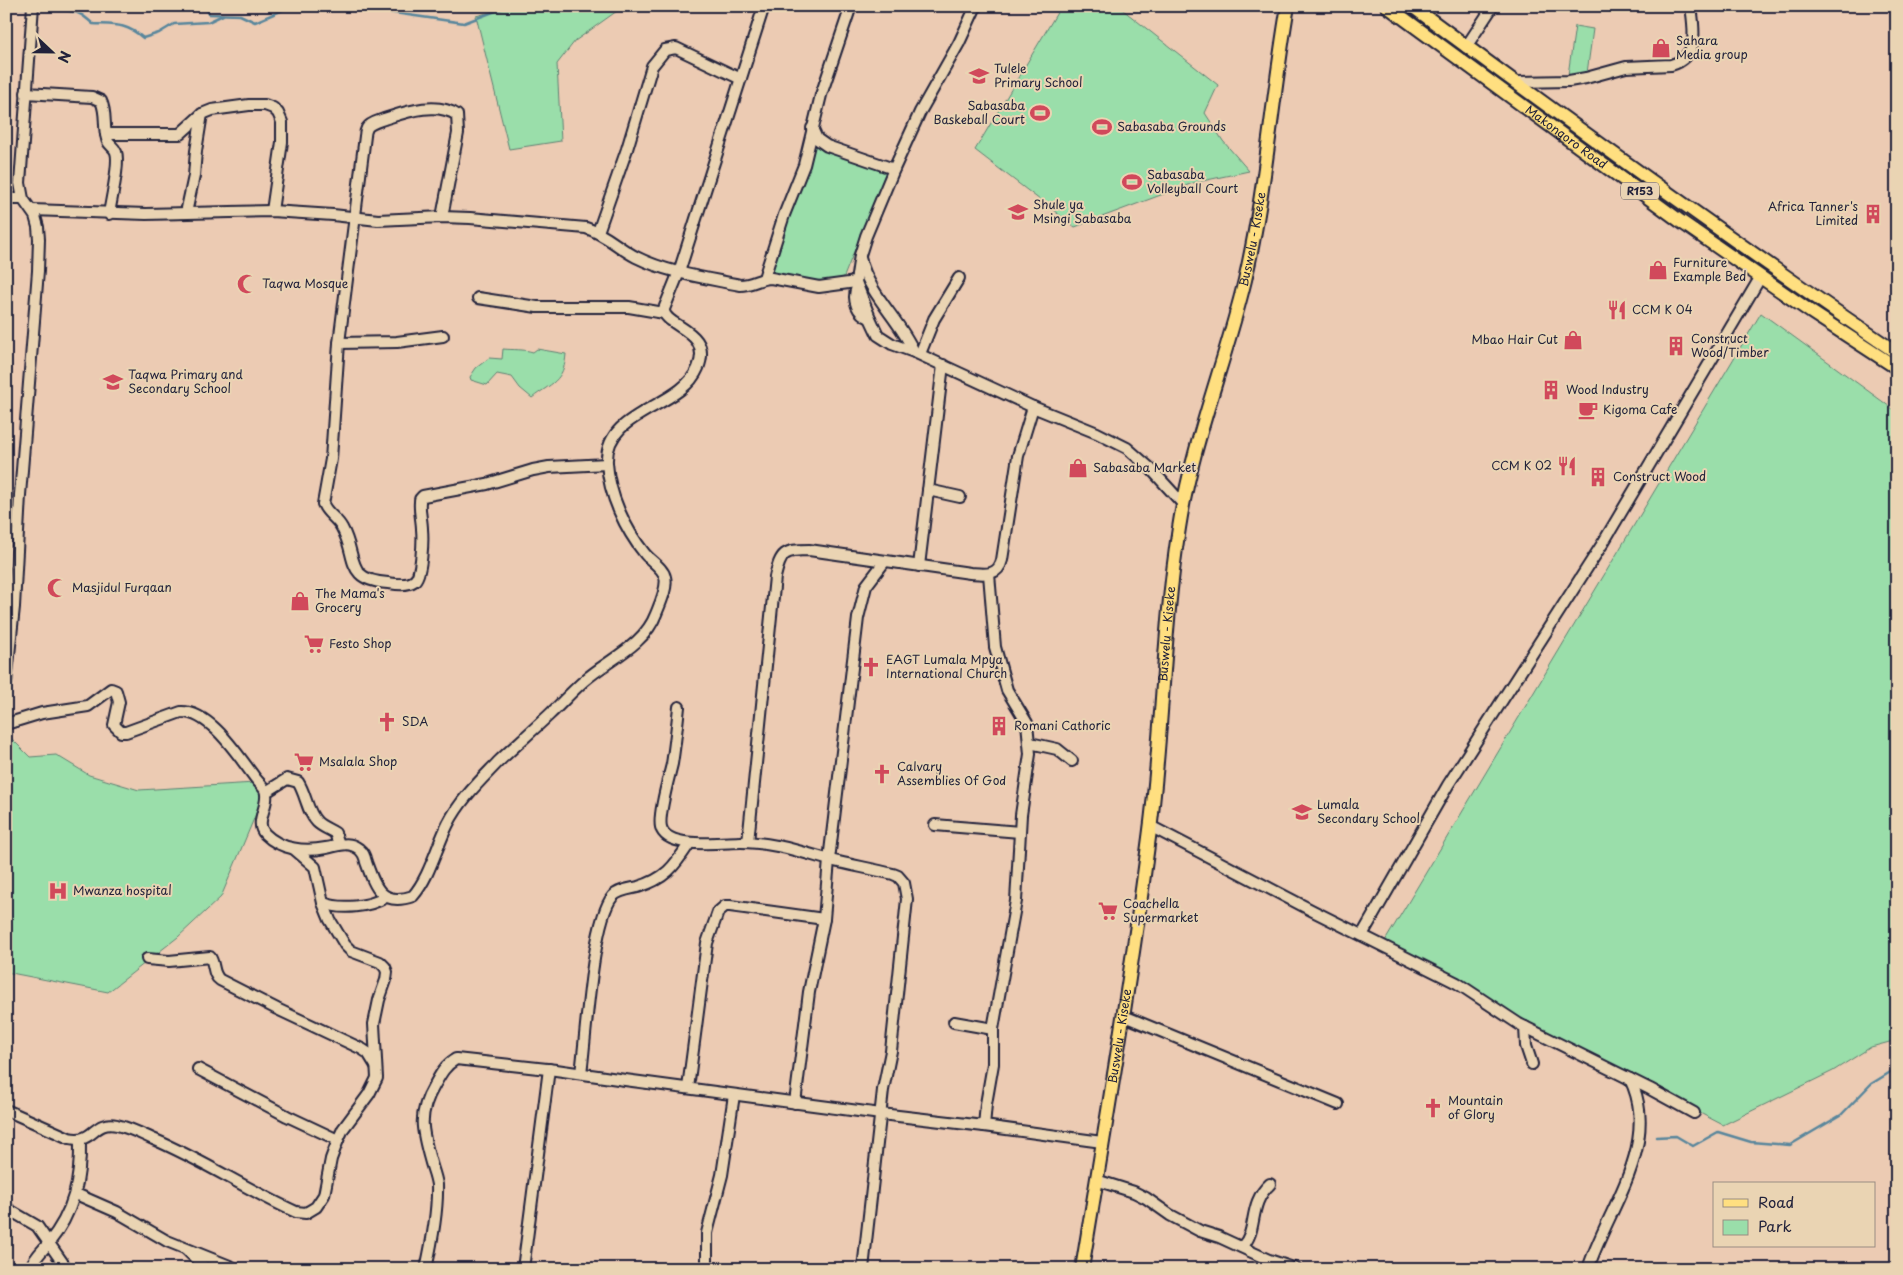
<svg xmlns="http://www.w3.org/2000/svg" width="1903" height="1275" viewBox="0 0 1903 1275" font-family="'Playpen Sans',sans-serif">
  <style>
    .green { fill: #9adeaa; stroke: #5e8072 }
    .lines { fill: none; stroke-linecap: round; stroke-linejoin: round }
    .stream { stroke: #59869c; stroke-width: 2.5 }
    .minor-casing { stroke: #22223b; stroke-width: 14 }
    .major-casing { stroke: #22223b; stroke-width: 16 }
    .minor { stroke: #ead4b3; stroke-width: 10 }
    .major { stroke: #ffdf80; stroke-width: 12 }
    .labels { text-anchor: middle; stroke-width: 4; stroke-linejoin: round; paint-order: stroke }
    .shield { fill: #ead4b3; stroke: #5e575f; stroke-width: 1 }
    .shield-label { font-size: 11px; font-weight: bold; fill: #22223b }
    .poi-label { font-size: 12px; fill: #22223b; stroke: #ead4b3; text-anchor: start }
    .street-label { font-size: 12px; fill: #22223b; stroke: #ead4b3 }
  </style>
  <rect width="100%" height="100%" fill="#eccbb3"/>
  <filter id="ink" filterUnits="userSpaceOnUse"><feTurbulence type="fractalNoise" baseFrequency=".02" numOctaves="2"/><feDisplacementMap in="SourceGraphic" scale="10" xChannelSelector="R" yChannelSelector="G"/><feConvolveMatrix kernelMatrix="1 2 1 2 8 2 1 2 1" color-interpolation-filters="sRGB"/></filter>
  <g filter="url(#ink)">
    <g class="green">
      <path d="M 512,6 L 624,6 L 575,41 L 557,64 L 561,141 L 509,149 L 476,16 Z"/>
      <path d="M 1061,6 L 1118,6 L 1218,85 L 1205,113 L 1223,141 L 1249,171 L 1193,183 L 1075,227 L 975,150 Z"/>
      <path d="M 1575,26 L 1593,29 L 1587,73 L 1568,75 Z"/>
      <path d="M 813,140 L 888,167 L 841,284 L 764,275 Z"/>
      <path d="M 1761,313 L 1897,412 L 1897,1040 L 1871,1047 L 1833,1071 L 1723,1125 L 1524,1021 L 1385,941 Z"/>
      <path d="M 503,349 C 514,350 523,349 533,352 L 537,349 L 566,354 C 564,382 551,383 532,398 L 520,388 L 512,377 L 497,374 L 487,385 L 471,380 L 470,377 L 476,368 L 489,358 L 502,359 Z"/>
      <path d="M 10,737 L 30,757 L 56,755 L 89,775 L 139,790 L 255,783 L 263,797 L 221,897 L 178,937 L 108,992 L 6,972 L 6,769 Z"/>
    </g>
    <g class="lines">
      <g class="stream">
        <path d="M 105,6 L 106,6"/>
        <path d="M 205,6 L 209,14 L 240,15 L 255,22 L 292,6"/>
        <path d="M 312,6 L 316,9 L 333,6"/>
        <path d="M 378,6 L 387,12 L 464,23 L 509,6"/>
        <path d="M 6,7 L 30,8"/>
        <path d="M 35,8 L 60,10 L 63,6"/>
        <path d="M 60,10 C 77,11 81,13 93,24 C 115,25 126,23 143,38 L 159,33 L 174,24 L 208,22 L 223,15"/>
        <path d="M 1656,1137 L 1676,1136 L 1693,1146 L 1718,1132 L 1751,1142 L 1790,1145 L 1841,1115 L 1871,1084 L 1897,1068"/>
      </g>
      <defs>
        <g id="minor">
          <path d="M 976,6 L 959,43 L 920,112 L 894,169 L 866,236 L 860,255 L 856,282 L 870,318 L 878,335 L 892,344 L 914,352 L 1033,407 L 1097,433 L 1127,448 L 1151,469 L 1183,504"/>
          <path d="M 1466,47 L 1493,6"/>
          <path d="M 1515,82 L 1569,81 L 1586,78 L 1626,67 L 1671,65 C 1700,56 1694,30 1691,6"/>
          <path d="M 26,93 L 92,97 L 101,101 C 107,113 103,126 107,139 C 108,145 114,146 116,152 C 120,163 111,200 109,214"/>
          <path d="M 812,128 L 817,139 L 827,146 L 894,169"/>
          <path d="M 106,134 L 180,134 L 202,114 L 212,110 L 249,105 L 265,105 L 273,108 L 278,113 L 282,122 L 282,142 L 272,211"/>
          <path d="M 6,199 L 23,199"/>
          <path d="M 32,210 L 146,214 L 272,211 L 333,215 L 378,220 L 442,217 L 470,218 L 586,228 C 606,234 618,248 636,257 C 668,273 706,278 740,285 C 752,285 760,278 771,278 L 819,287 L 856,282"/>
          <path d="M 186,213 L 194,176 L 196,151 L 202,114"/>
          <path d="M 442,217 L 458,133 L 457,115 C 436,101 406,112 384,119 C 379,121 370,123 367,128 C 366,130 365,133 365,136 L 339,343 L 331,459 L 323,504 C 327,514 337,518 342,528 C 358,557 344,580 388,583 C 395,584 407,586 414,581 C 422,576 423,539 422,529 C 422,521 419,511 420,502 C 420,498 420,499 423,496 L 487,484 L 533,470 L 549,467 L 607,464"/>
          <path d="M 598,232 L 627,149 L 652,66 L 665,50 L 676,48 L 741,79"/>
          <path d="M 860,258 C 870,297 899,318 914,352"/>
          <path d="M 764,278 L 784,215 L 804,165 L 821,95 L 851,6"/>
          <path d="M 857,287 C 852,300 857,313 870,318"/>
          <path d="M 478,298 L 537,307 L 629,307 L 664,313"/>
          <path d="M 339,343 L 397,342 L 443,336"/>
          <path d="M 920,354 L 934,319 L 959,278"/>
          <path d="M 928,490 L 960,497"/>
          <path d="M 919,566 L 943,365"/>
          <path d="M 6,684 L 14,607 L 20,495 L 38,271 L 39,239 L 38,227 L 35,216 L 23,199 L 20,183 L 33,6"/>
          <path d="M 679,707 C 677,726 675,745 672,764 C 669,777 658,815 661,827 C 666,850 723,842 741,842 C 772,842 801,852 830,860 C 851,865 872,869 893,874 L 898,876 L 904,883 L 907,899 L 891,1051 L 883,1090 L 863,1269"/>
          <path d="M 6,724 L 42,713 L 88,706 L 111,689 L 116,691 L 119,702 L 114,725 L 121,732 L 126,732 L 181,712 C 210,711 237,754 253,775 C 256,780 262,785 265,790 C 271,804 253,822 265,834 C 281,850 305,852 326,848 C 338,846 348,840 359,849 C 363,852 365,857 366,862 C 375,887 381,907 413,896 C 430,876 436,848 448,824 C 460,800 480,781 498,762 C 515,746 532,731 549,715 C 561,704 572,691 585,680 C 609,659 644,646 656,614 C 660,604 668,587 665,577 C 663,568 651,561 645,554 C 625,529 609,495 607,463 C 604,410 681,409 698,368 C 714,329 662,327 664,309 L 679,272 L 764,6"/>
          <path d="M 1030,743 L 1057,749 L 1072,761"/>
          <path d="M 266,792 L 287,779 L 298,782 C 306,794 307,812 317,822 C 322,827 329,829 335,833 L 339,844"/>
          <path d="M 935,825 L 1020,832"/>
          <path d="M 1150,826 L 1313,911 L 1457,983 L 1519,1024 L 1650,1089 L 1694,1113"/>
          <path d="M 748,842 L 775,577 C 781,552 784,550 809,550 L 970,573 C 984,574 998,577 1002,560 L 1018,456 L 1033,407"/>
          <path d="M 323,903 C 342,910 369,907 386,897"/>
          <path d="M 1362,935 L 1448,785 L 1603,543 L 1760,278"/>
          <path d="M 147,959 L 169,961 L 210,957 C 215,964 212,974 220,980 L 277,1009 L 362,1049 L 368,1053 L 376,1066"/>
          <path d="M 1124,1016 L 1338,1104"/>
          <path d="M 954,1022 L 993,1029"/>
          <path d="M 1525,1027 L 1526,1046 L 1532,1064"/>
          <path d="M 198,1069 L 287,1116 L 338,1140"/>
          <path d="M 581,1073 C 586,1037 592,920 613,896 C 619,890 630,889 638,887 C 665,879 674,867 689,844"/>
          <path d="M 688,1088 L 707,943 L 718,912 L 725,906 L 730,906 L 824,919"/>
          <path d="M 795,1103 L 809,992 L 824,919 L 829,860 L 858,618 L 866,586 L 885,561"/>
          <path d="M 6,1110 L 69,1138 C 95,1144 92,1120 117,1125 C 130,1128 142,1134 153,1139 C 203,1160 247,1190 296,1212 L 306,1213 L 316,1207 L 324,1195 L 331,1159 L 338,1140 L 343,1129 L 369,1094 L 377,1078 L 374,1024 L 379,1000 L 386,980 L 387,972 L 385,967 L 380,962 L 351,951 L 345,945 L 330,920 L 323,903 L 315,867 L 294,849"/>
          <path d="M 984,1126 L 986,1104 L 993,1064 L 993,1029 L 1016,901 L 1021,815 L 1030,754 L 1027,723 L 1007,690 L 995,647 L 989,574"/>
          <path d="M 1096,1180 L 1134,1192 L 1146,1198 L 1170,1215 L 1200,1231 L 1219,1237 L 1269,1260 L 1296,1269"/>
          <path d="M 76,1194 L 117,1212 L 167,1241 L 237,1269"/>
          <path d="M 6,1208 L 37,1226 L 67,1269"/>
          <path d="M 1242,1247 C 1259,1229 1247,1205 1270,1184"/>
          <path d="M 187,1250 L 206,1269"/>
          <path d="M 30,1269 C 34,1258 41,1252 48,1244 C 74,1212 81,1180 80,1140"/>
          <path d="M 426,1269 C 432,1242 438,1212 437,1185 C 436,1177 433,1170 431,1163 C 422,1131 417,1115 434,1086 C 440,1075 445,1065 456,1059 L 556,1070 L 625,1080 L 881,1114 L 984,1126 L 1102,1142"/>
          <path d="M 523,1269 L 549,1069"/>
          <path d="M 707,1269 L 707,1233 L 722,1175 L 734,1095"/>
          <path d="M 1588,1269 C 1607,1209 1662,1144 1630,1079"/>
        </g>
        <g id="major">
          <path id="s1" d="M 1387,6 L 1680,221 L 1811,312 L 1897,368"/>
          <path d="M 1412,6 C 1571,124 1732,241 1897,353"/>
          <path id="s2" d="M 1082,1269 C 1106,1123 1131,977 1150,830 C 1163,730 1163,628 1179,528 C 1192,443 1225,363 1245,280 C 1266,190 1272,97 1288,6"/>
        </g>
      </defs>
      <use href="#minor" class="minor-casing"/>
      <use href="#major" class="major-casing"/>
      <use href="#minor" class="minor"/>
      <use href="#major" class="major"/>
    </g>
  </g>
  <defs>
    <symbol id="shop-bare" viewBox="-9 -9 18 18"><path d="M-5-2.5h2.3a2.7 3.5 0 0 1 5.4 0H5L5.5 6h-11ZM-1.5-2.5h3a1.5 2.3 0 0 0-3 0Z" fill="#d1495b" stroke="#ead4b3" stroke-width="2.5" paint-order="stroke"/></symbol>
    <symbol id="school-bare" viewBox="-9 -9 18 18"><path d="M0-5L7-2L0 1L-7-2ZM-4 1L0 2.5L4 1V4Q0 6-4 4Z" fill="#d1495b" stroke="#ead4b3" stroke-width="2.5" paint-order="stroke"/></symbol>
    <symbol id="stadium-bare" viewBox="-9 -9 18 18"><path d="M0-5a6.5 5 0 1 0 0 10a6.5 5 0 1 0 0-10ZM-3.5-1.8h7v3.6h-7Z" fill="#d1495b" stroke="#ead4b3" stroke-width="2.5" paint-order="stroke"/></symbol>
    <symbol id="building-bare" viewBox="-9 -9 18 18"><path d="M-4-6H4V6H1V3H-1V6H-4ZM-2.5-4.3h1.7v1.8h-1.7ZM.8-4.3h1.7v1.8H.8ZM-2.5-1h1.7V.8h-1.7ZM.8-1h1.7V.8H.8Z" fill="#d1495b" stroke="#ead4b3" stroke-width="2.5" paint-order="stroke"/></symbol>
    <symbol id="mosque-bare" viewBox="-9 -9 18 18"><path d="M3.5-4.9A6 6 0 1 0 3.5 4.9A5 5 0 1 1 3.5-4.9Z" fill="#d1495b" stroke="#ead4b3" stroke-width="2.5" paint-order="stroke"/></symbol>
    <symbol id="restaurant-bare" viewBox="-9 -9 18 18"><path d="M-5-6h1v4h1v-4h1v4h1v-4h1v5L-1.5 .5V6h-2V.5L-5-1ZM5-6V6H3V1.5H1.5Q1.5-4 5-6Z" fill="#d1495b" stroke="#ead4b3" stroke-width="2.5" paint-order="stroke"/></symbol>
    <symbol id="cafe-bare" viewBox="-9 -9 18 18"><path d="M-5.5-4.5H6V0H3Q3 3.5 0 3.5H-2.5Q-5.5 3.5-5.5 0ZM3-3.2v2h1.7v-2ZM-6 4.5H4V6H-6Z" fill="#d1495b" stroke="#ead4b3" stroke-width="2.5" paint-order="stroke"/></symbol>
    <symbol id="supermarket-bare" viewBox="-9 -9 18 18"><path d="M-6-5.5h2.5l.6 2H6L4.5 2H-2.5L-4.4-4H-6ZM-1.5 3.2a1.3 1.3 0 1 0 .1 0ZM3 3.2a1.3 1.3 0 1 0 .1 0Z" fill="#d1495b" stroke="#ead4b3" stroke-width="2.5" paint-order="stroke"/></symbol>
    <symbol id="church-bare" viewBox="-9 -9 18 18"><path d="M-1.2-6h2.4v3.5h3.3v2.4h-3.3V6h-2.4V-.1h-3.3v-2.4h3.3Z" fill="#d1495b" stroke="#ead4b3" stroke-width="2.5" paint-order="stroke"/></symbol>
    <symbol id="hospital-bare" viewBox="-9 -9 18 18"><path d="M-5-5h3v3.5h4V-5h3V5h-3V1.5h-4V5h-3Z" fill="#d1495b" stroke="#ead4b3" stroke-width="2.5" paint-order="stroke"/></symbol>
  </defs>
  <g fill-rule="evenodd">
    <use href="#shop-bare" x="1647" y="34" width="28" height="28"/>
    <use href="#school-bare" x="965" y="62" width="28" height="28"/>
    <use href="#stadium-bare" x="1026" y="99" width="28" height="28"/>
    <use href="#stadium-bare" x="1088" y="113" width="28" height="28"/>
    <use href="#stadium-bare" x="1118" y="168" width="28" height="28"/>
    <use href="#school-bare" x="1004" y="198" width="28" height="28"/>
    <use href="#building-bare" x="1859" y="200" width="28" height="28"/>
    <use href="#shop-bare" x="1644" y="256" width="28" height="28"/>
    <use href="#mosque-bare" x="233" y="270" width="28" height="28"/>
    <use href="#restaurant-bare" x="1603" y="296" width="28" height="28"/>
    <use href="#shop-bare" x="1559" y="326" width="28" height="28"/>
    <use href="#building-bare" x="1662" y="332" width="28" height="28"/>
    <use href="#school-bare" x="99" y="368" width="28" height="28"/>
    <use href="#building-bare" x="1537" y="376" width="28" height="28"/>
    <use href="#cafe-bare" x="1574" y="396" width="28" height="28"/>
    <use href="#restaurant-bare" x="1553" y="452" width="28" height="28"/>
    <use href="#shop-bare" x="1064" y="454" width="28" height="28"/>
    <use href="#building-bare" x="1584" y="463" width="28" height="28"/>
    <use href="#mosque-bare" x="43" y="574" width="28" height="28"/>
    <use href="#shop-bare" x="286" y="587" width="28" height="28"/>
    <use href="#supermarket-bare" x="300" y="630" width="28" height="28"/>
    <use href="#church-bare" x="857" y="653" width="28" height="28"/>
    <use href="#church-bare" x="373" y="708" width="28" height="28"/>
    <use href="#building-bare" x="985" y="712" width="28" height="28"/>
    <use href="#supermarket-bare" x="290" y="748" width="28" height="28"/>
    <use href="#church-bare" x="868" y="760" width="28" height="28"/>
    <use href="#school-bare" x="1288" y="798" width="28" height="28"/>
    <use href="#hospital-bare" x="44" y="877" width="28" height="28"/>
    <use href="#supermarket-bare" x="1094" y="897" width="28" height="28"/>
    <use href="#church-bare" x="1419" y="1094" width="28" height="28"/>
  </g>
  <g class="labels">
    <rect class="shield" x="1621" y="182.5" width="38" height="17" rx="4"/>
    <g class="shield-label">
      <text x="1640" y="195">R153</text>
    </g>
    <g class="poi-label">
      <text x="1676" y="45">Sahara<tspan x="1676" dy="14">Media group</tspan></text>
      <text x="994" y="73">Tulele<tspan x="994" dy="14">Primary School</tspan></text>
      <text x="1025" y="110" text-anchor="end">Sabasaba<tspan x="1025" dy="14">Baskeball Court</tspan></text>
      <text x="1117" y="131">Sabasaba Grounds</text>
      <text x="1147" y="179">Sabasaba<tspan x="1147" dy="14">Volleyball Court</tspan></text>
      <text x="1033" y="209">Shule ya<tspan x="1033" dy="14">Msingi Sabasaba</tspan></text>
      <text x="1858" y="211" text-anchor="end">Africa Tanner's<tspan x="1858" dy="14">Limited</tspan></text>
      <text x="1673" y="267">Furniture<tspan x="1673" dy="14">Example Bed</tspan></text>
      <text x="262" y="288">Taqwa Mosque</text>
      <text x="1632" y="314">CCM K 04</text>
      <text x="1691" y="343">Construct<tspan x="1691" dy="14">Wood/Timber</tspan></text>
      <text x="1558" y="344" text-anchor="end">Mbao Hair Cut</text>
      <text x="128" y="379">Taqwa Primary and<tspan x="128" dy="14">Secondary School</tspan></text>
      <text x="1566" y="394">Wood Industry</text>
      <text x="1603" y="414">Kigoma Cafe</text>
      <text x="1552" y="470" text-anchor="end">CCM K 02</text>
      <text x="1093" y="472">Sabasaba Market</text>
      <text x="1613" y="481">Construct Wood</text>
      <text x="72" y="592">Masjidul Furqaan</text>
      <text x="315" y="598">The Mama's<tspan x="315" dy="14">Grocery</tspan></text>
      <text x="329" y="648">Festo Shop</text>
      <text x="886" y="664">EAGT Lumala Mpya<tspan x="886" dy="14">International Church</tspan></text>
      <text x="402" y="726">SDA</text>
      <text x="1014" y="730">Romani Cathoric</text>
      <text x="319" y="766">Msalala Shop</text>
      <text x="897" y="771">Calvary<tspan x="897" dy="14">Assemblies Of God</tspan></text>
      <text x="1317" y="809">Lumala<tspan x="1317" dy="14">Secondary School</tspan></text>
      <text x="73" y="895">Mwanza hospital</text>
      <text x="1123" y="908">Coachella<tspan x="1123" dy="14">Supermarket</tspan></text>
      <text x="1448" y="1105">Mountain<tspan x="1448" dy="14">of Glory</tspan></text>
    </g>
    <g class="street-label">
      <text dy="4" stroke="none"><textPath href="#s1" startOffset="222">Makongoro Road</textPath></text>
      <text dy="4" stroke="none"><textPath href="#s2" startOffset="1046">Buswelu - Kiseke</textPath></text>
      <text dy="4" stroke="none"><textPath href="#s2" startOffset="641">Buswelu - Kiseke</textPath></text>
      <text dy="4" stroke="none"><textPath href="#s2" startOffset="236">Buswelu - Kiseke</textPath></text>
    </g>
  </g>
  <rect width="1903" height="1275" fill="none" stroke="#ead4b3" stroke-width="25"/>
  <rect x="12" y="12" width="1878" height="1250" fill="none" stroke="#22223b" stroke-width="2" filter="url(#ink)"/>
  <rect x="1713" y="1182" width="162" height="65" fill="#ead4b3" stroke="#9a8d83"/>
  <rect x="1723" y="1199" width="25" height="8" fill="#ffdf80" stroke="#9a8d83"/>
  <text x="1758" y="1208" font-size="15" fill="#22223b">Road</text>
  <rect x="1723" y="1220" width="25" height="15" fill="#9adeaa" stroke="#9a8d83"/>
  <text x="1758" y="1232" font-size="15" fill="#22223b">Park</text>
  <g transform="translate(52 52) rotate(112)" stroke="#ead4b3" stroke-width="4" paint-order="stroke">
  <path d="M0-4L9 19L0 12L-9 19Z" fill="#22223b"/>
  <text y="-8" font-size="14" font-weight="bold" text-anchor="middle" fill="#22223b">N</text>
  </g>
</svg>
